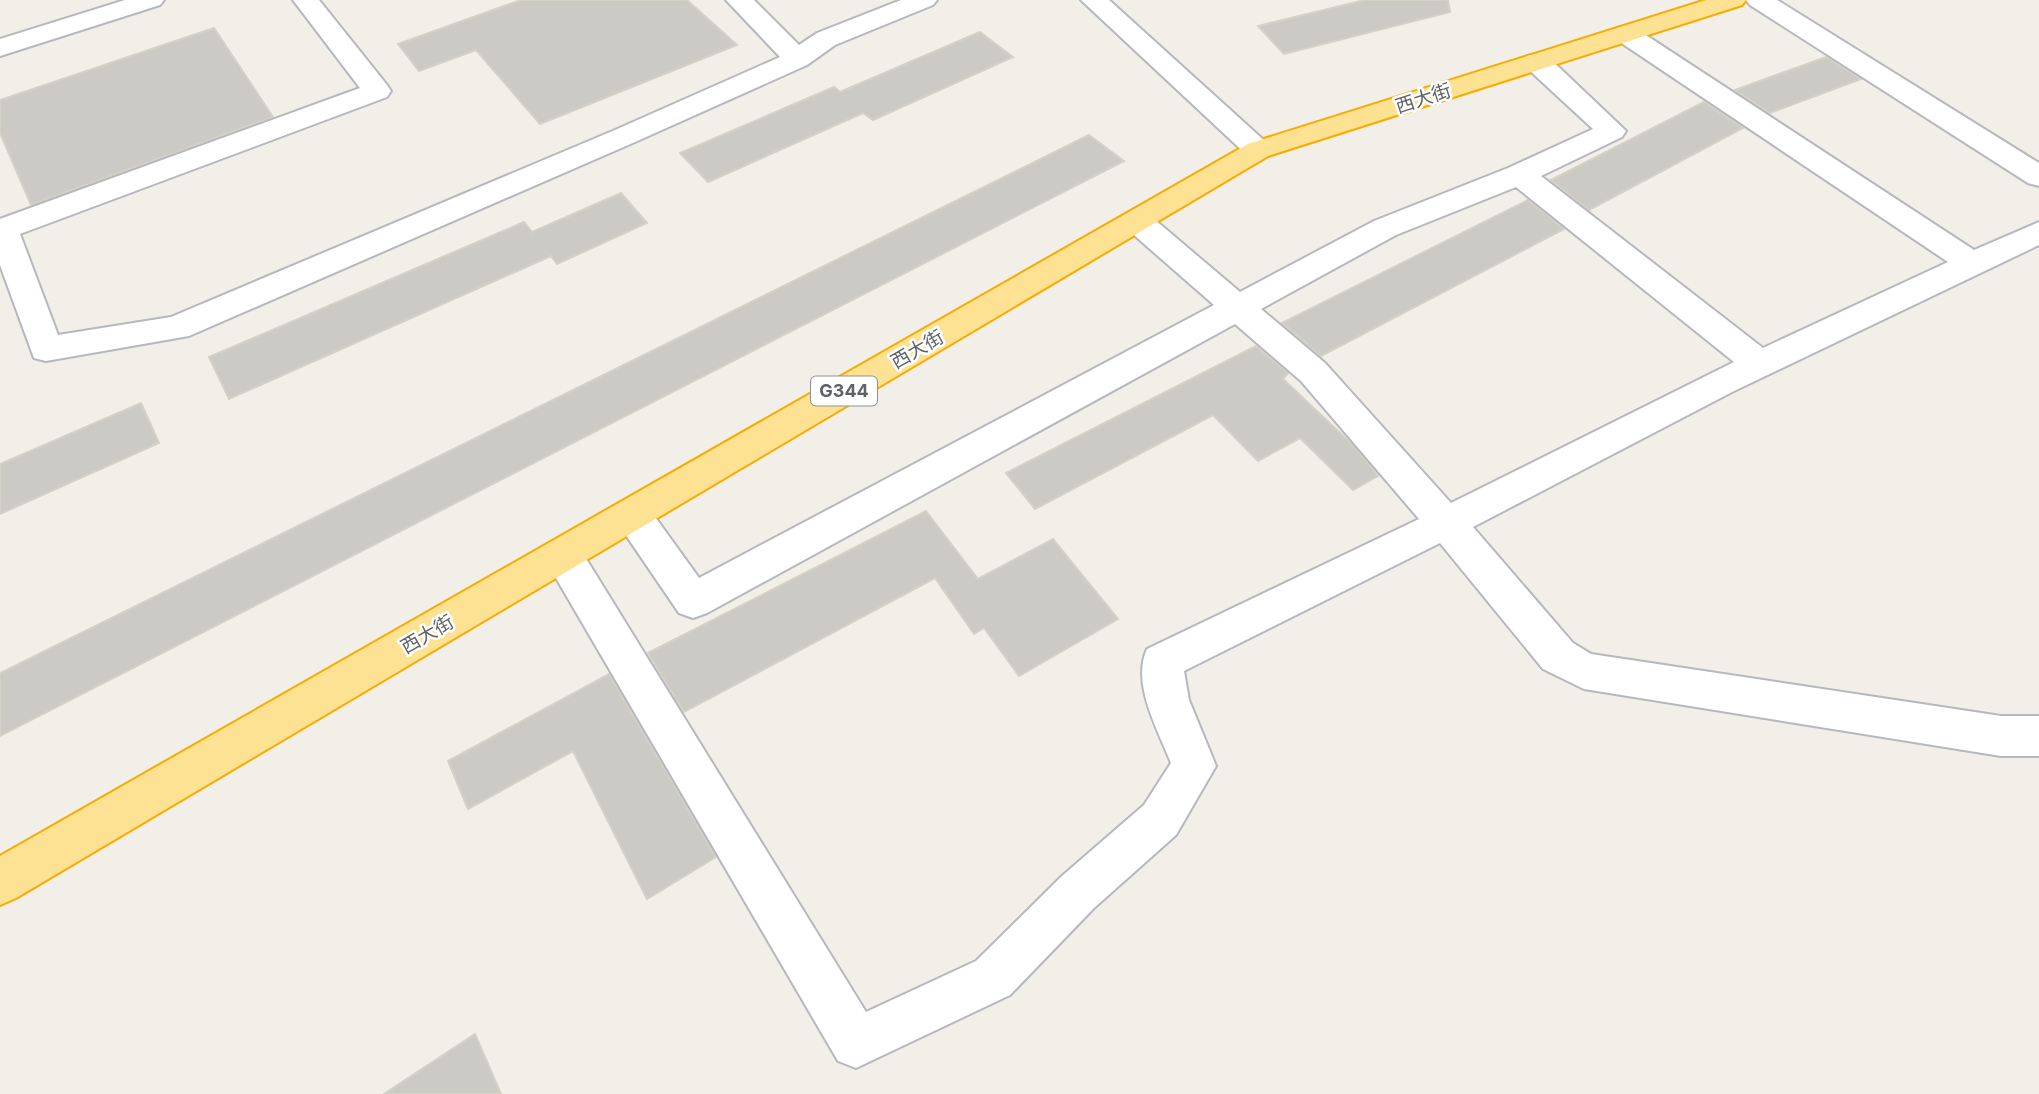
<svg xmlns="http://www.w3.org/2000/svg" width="2039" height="1094" viewBox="0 0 2039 1094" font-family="Inter,'Noto Sans SC',sans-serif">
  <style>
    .building { fill: #cccac5; stroke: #d6d1c6; stroke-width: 2 }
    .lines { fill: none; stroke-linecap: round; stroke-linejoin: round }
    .minor-casing { stroke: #b5b8bc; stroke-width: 4 }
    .highway-casing { stroke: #f9ab00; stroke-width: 4 }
    .minor { fill: #fff; fill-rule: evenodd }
    .highway { fill: #fde293; fill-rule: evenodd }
    .labels { text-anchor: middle; stroke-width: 5; stroke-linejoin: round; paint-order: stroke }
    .shield { fill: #fff; stroke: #8f9295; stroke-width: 2 }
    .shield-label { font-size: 18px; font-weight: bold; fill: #5f6368 }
    .street-label { font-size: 19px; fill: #5f6368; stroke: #fff }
  </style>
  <rect width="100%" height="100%" fill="#f1efe8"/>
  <g class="building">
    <path d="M 521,0 L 687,0 L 737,45 L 540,124 L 476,50 L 419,71 L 398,44 Z"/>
    <path d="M 1365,0 L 1448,0 L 1450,12 L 1284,54 L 1258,26 Z"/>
    <path d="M 214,28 L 273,117 L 31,205 L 0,133 L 0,100 Z"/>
    <path d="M 980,32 L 1013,57 L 873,120 L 863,113 L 708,182 L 680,153 L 834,87 L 840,92 Z"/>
    <path d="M 1826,57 L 1861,79 L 1770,113 L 1735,90 Z"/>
    <path d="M 1704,102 L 1743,128 L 1589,210 L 1551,180 Z"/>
    <path d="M 1089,135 L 1124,161 L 0,736 L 0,673 Z"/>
    <path d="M 621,193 L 647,223 L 557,264 L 551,256 L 229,399 L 209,357 L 524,222 L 532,232 Z"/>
    <path d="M 1528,200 L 1564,229 L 1321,356 L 1282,323 Z"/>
    <path d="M 1256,346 L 1288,373 L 1283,379 L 1354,446 L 1378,476 L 1353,490 L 1300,438 L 1258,461 L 1213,415 L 1035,509 L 1006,473 Z"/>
    <path d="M 141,403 L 159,443 L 0,514 L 0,464 Z"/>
    <path d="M 926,511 L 978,579 L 1053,539 L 1118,619 L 1019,676 L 984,628 L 974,634 L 935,578 L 684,712 L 648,653 Z"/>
    <path d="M 609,674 L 716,857 L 647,899 L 573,751 L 468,809 L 448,761 Z"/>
    <path d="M 475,1034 L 501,1094 L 384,1094 Z"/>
  </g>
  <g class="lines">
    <defs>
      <g id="minor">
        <path d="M 125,0 L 164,0 L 160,5 L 0,56 L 0,39 Z"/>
        <path d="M 293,0 L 319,0 L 387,85 L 391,91 L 387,97 L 20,234 L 58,335 L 171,317 L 615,130 L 780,57 L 726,0 L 754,0 L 799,45 L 817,33 L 901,0 L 937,0 L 933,5 L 835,45 L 807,65 L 635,142 L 189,336 L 46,361 L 34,358 L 0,265 L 0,219 L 360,88 Z"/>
        <path d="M 1081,0 L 1109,0 L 1268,144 L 1273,150 L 1268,156 L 1258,159 L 1248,156 Z"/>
        <path d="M 1746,0 L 1777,0 L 2039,163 L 2039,186 L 2028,183 L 1750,5 Z"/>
        <path d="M 1626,26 L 1635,28 L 1974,250 L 2039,222 L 2039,245 L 1732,392 L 1473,527 L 1573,643 L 1591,654 L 2001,716 L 2039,716 L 2039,756 L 2001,756 L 1584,689 L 1543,669 L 1440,543 L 1184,671 L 1189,700 L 1216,766 L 1176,835 L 1094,908 L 1010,995 L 856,1068 L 838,1061 L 549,566 L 544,555 L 549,544 L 563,539 L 577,544 L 866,1012 L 976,961 L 1062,876 L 1144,805 L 1171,763 C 1158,730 1131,683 1147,649 L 1419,519 L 1301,381 L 1235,324 L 707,613 L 693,618 L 679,613 L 619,525 L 613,514 L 619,503 L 632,499 L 645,503 L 699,578 L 1214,305 L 1126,228 L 1122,221 L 1126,214 L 1137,211 L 1148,214 L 1240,292 L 1374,221 L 1508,168 L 1593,129 L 1527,68 L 1523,62 L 1527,56 L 1537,54 L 1547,56 L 1626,131 L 1622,137 L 1541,176 L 1763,348 L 1948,262 L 1617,40 L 1613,34 L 1617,28 ZM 1516,187 L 1734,362 L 1451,503 L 1325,363 L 1261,309 L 1396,235 Z"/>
      </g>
      <path id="highway" d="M 1706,0 L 1746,0 L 1742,5 L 1268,156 L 16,898 L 0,905 L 0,856 L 1248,144 Z"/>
    </defs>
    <use href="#minor" class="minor-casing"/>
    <use href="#highway" class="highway-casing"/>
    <use href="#minor" class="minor"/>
    <use href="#highway" class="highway"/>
  </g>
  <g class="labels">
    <rect class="shield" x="811" y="376.5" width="66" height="29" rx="5"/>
    <g class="shield-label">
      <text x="844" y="397">G344</text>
    </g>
    <g class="street-label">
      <text transform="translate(1423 98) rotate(-18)" y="7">西大街</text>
      <text transform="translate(917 349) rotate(-30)" y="7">西大街</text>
      <text transform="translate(427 634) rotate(-30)" y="7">西大街</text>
    </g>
  </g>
</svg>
